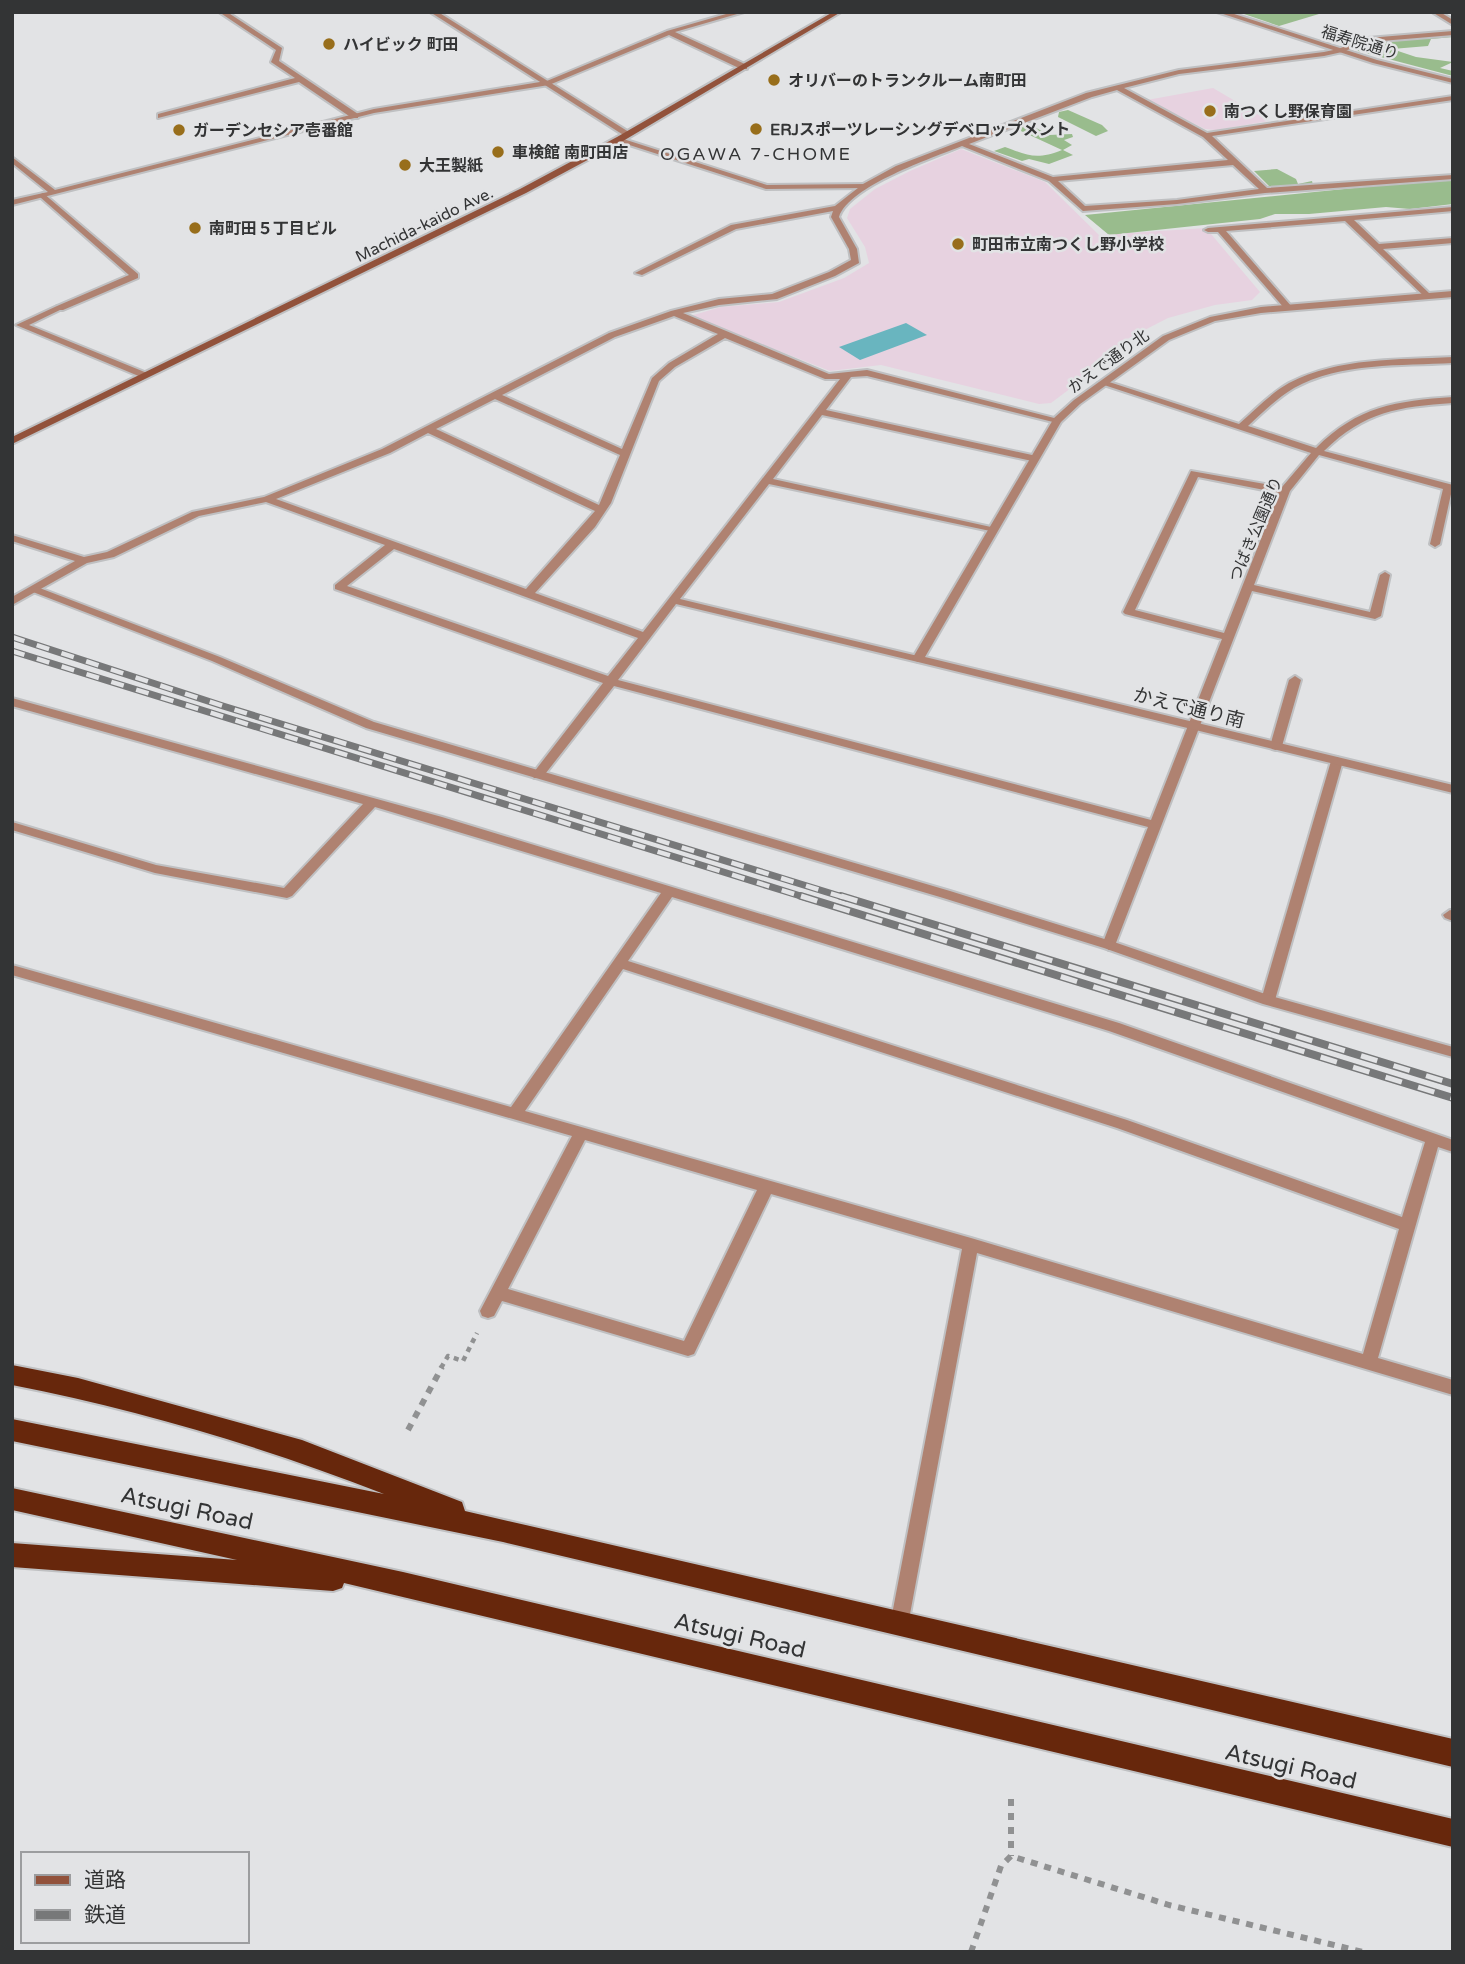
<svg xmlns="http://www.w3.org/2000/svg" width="1465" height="1964" viewBox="0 0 1465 1964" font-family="'Varela Round','Noto Sans JP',sans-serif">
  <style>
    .education { fill: #e7d2e0 }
    .forest { fill: #99bc8d }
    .water { fill: #69b5bf }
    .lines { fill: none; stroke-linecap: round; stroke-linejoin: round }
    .service-casing { stroke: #bfc0c2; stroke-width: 4 }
    .minor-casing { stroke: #bfc0c2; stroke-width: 4 }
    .tertiary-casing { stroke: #bfc0c2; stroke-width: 4 }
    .secondary-casing { stroke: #bfc0c2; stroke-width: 4 }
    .trunk-casing { stroke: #bfc0c2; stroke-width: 4 }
    .path-far1 { stroke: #909192; stroke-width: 4.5; stroke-dasharray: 5 5; stroke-linecap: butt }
    .path { stroke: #909192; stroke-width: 6; stroke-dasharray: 7 7; stroke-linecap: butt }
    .service { fill: #af8271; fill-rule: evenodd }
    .minor { fill: #af8271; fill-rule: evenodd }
    .tertiary { fill: #af8271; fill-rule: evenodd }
    .secondary { fill: #92523b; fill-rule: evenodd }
    .trunk { fill: #67270c; fill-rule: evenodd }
    .rail-far1-casing { stroke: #777879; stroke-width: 7 }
    .rail-casing { stroke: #777879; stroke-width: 8 }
    .rail-far1 { stroke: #e2e3e5; stroke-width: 4.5; stroke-dasharray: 13; stroke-linecap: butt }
    .rail { stroke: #e2e3e5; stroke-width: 5; stroke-dasharray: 17; stroke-linecap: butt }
    .poi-dot { fill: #986e1b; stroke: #e2e3e5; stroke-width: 2.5 }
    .labels { text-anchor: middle; stroke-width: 5; stroke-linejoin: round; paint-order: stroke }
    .far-street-label { font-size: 16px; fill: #333435; stroke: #e2e3e5 }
    .far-poi-label { font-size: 16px; font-weight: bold; fill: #333435; stroke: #e2e3e5; text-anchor: start }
    .far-neighbourhood-label { font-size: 18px; letter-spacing: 2px; fill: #333435; stroke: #e2e3e5 }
    .street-label { font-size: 19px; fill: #333435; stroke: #e2e3e5 }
    .near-street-label { font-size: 23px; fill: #333435; stroke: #e2e3e5 }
  </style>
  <rect width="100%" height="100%" fill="#e2e3e5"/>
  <g class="education">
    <path d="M 1213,88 L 1269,121 L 1215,130 L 1205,129 L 1147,100 Z"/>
    <path d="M 961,149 L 1045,182 L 1099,235 L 1206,228 L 1260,292 L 1252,300 L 1215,305 L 1168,318 L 1129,338 L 1083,379 L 1051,403 L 1039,404 L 881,365 L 830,371 L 690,316 L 721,307 L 779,302 L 844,278 L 869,263 L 865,247 L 847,218 L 850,209 L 875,189 L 910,171 Z"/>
  </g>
  <g class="forest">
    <path d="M 1238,12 L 1319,12 L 1319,14 L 1279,26 Z"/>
    <path d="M 1453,35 L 1453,37 L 1431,39 L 1428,46 L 1392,49 L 1416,57 L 1453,62 L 1440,68 L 1453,71 L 1453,76 L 1358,51 L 1356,48 L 1371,42 Z"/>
    <path d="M 1068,110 L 1102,125 L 1108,131 L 1096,136 L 1058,117 L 1059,112 Z"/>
    <path d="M 1027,123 L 1049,135 L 1072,134 L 1073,137 L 1064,140 L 1072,145 L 1063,150 L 1073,155 L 1049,164 L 1029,159 L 1022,161 L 994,151 L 1005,147 C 1029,156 1037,160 1062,150 L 1012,127 Z"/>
    <path d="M 1277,169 L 1296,179 L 1298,184 L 1312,181 L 1313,185 L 1271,188 L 1254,171 Z"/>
    <path d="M 1453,178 L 1453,204 L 1410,209 L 1386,207 L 1309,214 L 1275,214 L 1260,219 L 1109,235 L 1085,215 Z"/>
  </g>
  <path class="water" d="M 906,323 L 927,335 L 860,360 L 839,347 Z"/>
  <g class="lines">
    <defs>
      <g id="service">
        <path d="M 219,12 L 227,12 L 282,48 L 279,61 L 358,114 L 358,118 L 352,118 L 299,82 L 158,118 L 158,114 L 295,78 L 271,62 L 276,50 Z"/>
        <path d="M 733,12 L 744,12 L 675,32 L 747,65 L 747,69 L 741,69 L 669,35 L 549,85 L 542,83 L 667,31 Z"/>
        <path d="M 617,137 L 767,185 L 866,184 L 870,186 L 866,188 L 766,189 L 617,141 Z"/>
        <path d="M 43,193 L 138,274 L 138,278 L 63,310 L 57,310 L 57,306 L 129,275 L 40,197 L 39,195 Z"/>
        <path d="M 1295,676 L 1301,680 L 1282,746 L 1276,750 L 1272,749 L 1270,746 L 1289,680 Z"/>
      </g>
      <g id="minor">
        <path d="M 1432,12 L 1440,12 L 1453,20 L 1453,25 Z"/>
        <path d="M 1453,31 L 1453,35 L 1369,42 L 1342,52 L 1324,56 L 1179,74 L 1124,88 L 1207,133 L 1453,96 L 1453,100 L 1212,136 L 1267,188 L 1453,175 L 1453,179 L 1265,193 L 1177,204 L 1083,211 L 1049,181 L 962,146 C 932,158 849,186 839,217 L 857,249 L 859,263 L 835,276 L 777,299 L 719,305 L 683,313 L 829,374 L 867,370 L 1062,420 L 1057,423 L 867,376 L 851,377 L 826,410 L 1032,455 L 1037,458 L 1032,461 L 822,415 L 773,479 L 991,527 L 996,530 L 995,532 L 769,484 L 680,599 L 922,657 L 922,661 L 918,662 L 676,604 L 618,680 L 1151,820 L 1222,639 L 1125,614 L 1123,612 L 1191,471 L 1282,487 L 1311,453 L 1098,383 L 1106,381 L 1239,424 C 1255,410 1271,393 1289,383 C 1339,357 1398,360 1453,357 L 1453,363 C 1401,366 1341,362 1294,388 C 1277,398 1262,413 1248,426 L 1316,448 C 1358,406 1396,401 1453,397 L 1453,403 C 1398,407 1365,411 1324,451 L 1453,485 L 1440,544 L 1435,547 L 1430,544 L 1443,489 L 1319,455 L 1290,491 L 1254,585 L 1370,612 L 1380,575 L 1385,572 L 1390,575 L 1381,616 L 1375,619 L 1252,591 L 1114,948 L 1109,950 L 1102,945 L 1148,827 L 614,686 L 542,778 L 534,778 L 532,775 L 534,772 L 603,683 L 335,589 L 335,585 L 385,545 L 266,502 L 199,516 L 114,557 L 87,563 L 12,605 L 12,597 L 75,561 L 12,541 L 12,535 L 84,557 L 107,552 L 192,512 L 264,497 L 382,449 L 609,333 L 671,311 L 719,299 L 772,294 L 829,272 L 851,260 L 849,249 L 831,217 L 833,211 L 736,229 L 642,275 L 635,273 L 731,225 L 835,206 L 863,184 L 896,166 L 1086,93 L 1179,70 L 1324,52 L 1338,49 L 1368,38 ZM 1117,90 L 1203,137 L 1228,160 L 1053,177 L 969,144 L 1092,97 ZM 1233,165 L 1259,189 L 1177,200 L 1085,206 L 1058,181 ZM 674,316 L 718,334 L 669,363 L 652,378 L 622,449 L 502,395 L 615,337 ZM 725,338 L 825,379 L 840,379 L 643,632 L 535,593 L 595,527 L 611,503 L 659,381 L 675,367 ZM 495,399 L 620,455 L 599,505 L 436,429 ZM 428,433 L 595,511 L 526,589 L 276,499 L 390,453 ZM 1198,477 L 1279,493 L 1224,633 L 1135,610 ZM 394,549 L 638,638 L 608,676 L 347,586 Z"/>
        <path d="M 546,81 L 549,85 L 374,113 L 12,205 L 12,200 L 48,192 L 12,163 L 12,157 L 55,190 L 374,109 Z"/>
        <path d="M 1453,207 L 1453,211 L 1354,220 L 1379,244 L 1453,238 L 1453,243 L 1383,249 L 1430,294 L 1431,296 L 1427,299 L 1345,221 L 1226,231 L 1292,307 L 1285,309 L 1218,232 L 1208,232 L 1204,230 L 1208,228 Z"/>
        <path d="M 57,306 L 64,308 L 29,325 L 147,373 L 147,377 L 141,377 L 16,325 Z"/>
        <path d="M 12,698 L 442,817 L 1119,1023 L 1453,1140 L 1453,1152 L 1438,1147 L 1378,1358 L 1453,1380 L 1453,1395 L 977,1253 L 908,1625 L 906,1631 L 899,1634 L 892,1631 L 890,1625 L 962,1249 L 771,1194 L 694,1354 L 688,1356 L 502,1301 L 494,1316 L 488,1318 L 482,1316 L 480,1311 L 572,1136 L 12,975 L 12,965 L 511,1107 L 661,893 L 375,807 L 292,896 L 287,898 L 155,873 L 12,830 L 12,822 L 156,865 L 284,888 L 363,804 L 12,706 ZM 672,897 L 1109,1031 L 1425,1142 L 1402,1217 L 1127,1120 L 628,961 ZM 623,969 L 1117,1128 L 1399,1229 L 1363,1354 L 971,1238 L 525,1111 ZM 585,1140 L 757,1190 L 684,1341 L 508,1289 Z"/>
        <path d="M 1337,757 L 1343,761 L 1275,1000 L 1268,1005 L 1261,1000 L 1331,761 Z"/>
        <path d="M 1450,910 L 1453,911 L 1453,921 L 1445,918 L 1443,915 Z"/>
      </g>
      <g id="tertiary">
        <path d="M 430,12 L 438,12 L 632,134 L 625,136 Z"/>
        <path d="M 1217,12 L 1228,12 L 1377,60 L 1453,79 L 1453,83 L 1373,63 Z"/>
        <path d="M 1453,291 L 1453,297 L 1261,313 L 1215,321 L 1169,340 L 1080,404 L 1061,422 L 925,657 L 1453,785 L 1453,793 L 918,662 L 912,659 L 1054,418 L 1074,400 L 1163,336 L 1210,317 L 1261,307 Z"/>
        <path d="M 37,587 L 220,657 L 374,722 L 950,891 L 1114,942 L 1271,996 L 1453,1047 L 1453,1057 L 1263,1004 L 1104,948 L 940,897 L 366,728 L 212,661 L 33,592 L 31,590 Z"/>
      </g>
      <path id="secondary" d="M 833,12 L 841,12 L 623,141 L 526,193 L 12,444 L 12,437 L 520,189 L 617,137 Z"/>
      <g id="trunk">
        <path d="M 12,1365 L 78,1378 L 302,1440 L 462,1502 L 465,1511 L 1453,1739 L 1453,1767 L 503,1542 L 12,1441 L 12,1419 L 384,1494 C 264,1447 139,1410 12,1385 Z"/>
        <path d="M 12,1488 L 403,1572 L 1453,1819 L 1453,1847 L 344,1583 L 342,1588 L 333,1591 L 12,1567 L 12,1543 L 237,1560 L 12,1510 Z"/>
      </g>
    </defs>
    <use href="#service" class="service-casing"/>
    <use href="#minor" class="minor-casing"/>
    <use href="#tertiary" class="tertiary-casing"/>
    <use href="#secondary" class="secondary-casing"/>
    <use href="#trunk" class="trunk-casing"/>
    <path class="path-far1" d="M 441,1368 L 448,1356 L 463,1361 L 477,1333"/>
    <g class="path">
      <path d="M 408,1430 L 442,1367"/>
      <path d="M 1011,1799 L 1011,1856"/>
      <path d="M 971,1952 L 1001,1866 L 1011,1856 L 1169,1905 L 1363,1952"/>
    </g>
    <use href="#service" class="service"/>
    <use href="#minor" class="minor"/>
    <use href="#tertiary" class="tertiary"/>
    <use href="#secondary" class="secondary"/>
    <use href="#trunk" class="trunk"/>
    <defs>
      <g id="rail-far1">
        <path d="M 12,637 L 223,706 L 846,898"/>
        <path d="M 12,651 L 807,898"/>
      </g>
      <g id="rail">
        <path d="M 801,896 L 1453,1098"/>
        <path d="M 841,896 L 1453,1084"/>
      </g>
    </defs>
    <use href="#rail-far1" class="rail-far1-casing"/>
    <use href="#rail" class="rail-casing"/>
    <use href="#rail-far1" class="rail-far1"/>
    <use href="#rail" class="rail"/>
  </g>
  <g class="poi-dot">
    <circle cx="329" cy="44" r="7"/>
    <circle cx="774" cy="80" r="7"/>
    <circle cx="1210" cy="111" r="7"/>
    <circle cx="756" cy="129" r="7"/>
    <circle cx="179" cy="130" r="7"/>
    <circle cx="498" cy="152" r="7"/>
    <circle cx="405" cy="165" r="7"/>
    <circle cx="195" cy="228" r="7"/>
    <circle cx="958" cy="244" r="7"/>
  </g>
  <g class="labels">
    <g class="far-street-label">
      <text transform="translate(1360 42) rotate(17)" y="6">福寿院通り</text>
      <text transform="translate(424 224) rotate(-26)" y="6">Machida-kaido Ave.</text>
      <text transform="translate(1108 361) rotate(-36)" y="6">かえで通り北</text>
      <text transform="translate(1255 529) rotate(-67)" y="6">つばき公園通り</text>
    </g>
    <g class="far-poi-label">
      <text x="343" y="50">ハイビック 町田</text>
      <text x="788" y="86">オリバーのトランクルーム南町田</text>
      <text x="1224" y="117">南つくし野保育園</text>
      <text x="770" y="135">ERJスポーツレーシングデベロップメント</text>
      <text x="193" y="136">ガーデンセシア壱番館</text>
      <text x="512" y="158">車検館 南町田店</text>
      <text x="419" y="171">大王製紙</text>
      <text x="209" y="234">南町田５丁目ビル</text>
      <text x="972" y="250">町田市立南つくし野小学校</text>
    </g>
    <g class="far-neighbourhood-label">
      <text x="756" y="160">OGAWA 7-CHOME</text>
    </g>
    <g class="street-label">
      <text transform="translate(1189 707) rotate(14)" y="7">かえで通り南</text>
    </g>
    <g class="near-street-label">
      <text transform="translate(187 1508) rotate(12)" y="8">Atsugi Road</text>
      <text transform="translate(740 1635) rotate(13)" y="8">Atsugi Road</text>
      <text transform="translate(1291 1766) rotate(13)" y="8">Atsugi Road</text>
    </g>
  </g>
  <rect width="1465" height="1964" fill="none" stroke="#333435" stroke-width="28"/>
  <rect x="21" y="1852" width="228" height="91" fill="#e2e3e5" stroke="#9c9d9f" stroke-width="2"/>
  <rect x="35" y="1875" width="35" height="10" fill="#92523b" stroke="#9c9d9f" stroke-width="2"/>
  <text x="84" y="1887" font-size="21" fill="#333435">道路</text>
  <rect x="35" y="1910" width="35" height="10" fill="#777879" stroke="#9c9d9f" stroke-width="2"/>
  <text x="84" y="1922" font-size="21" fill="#333435">鉄道</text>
</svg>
